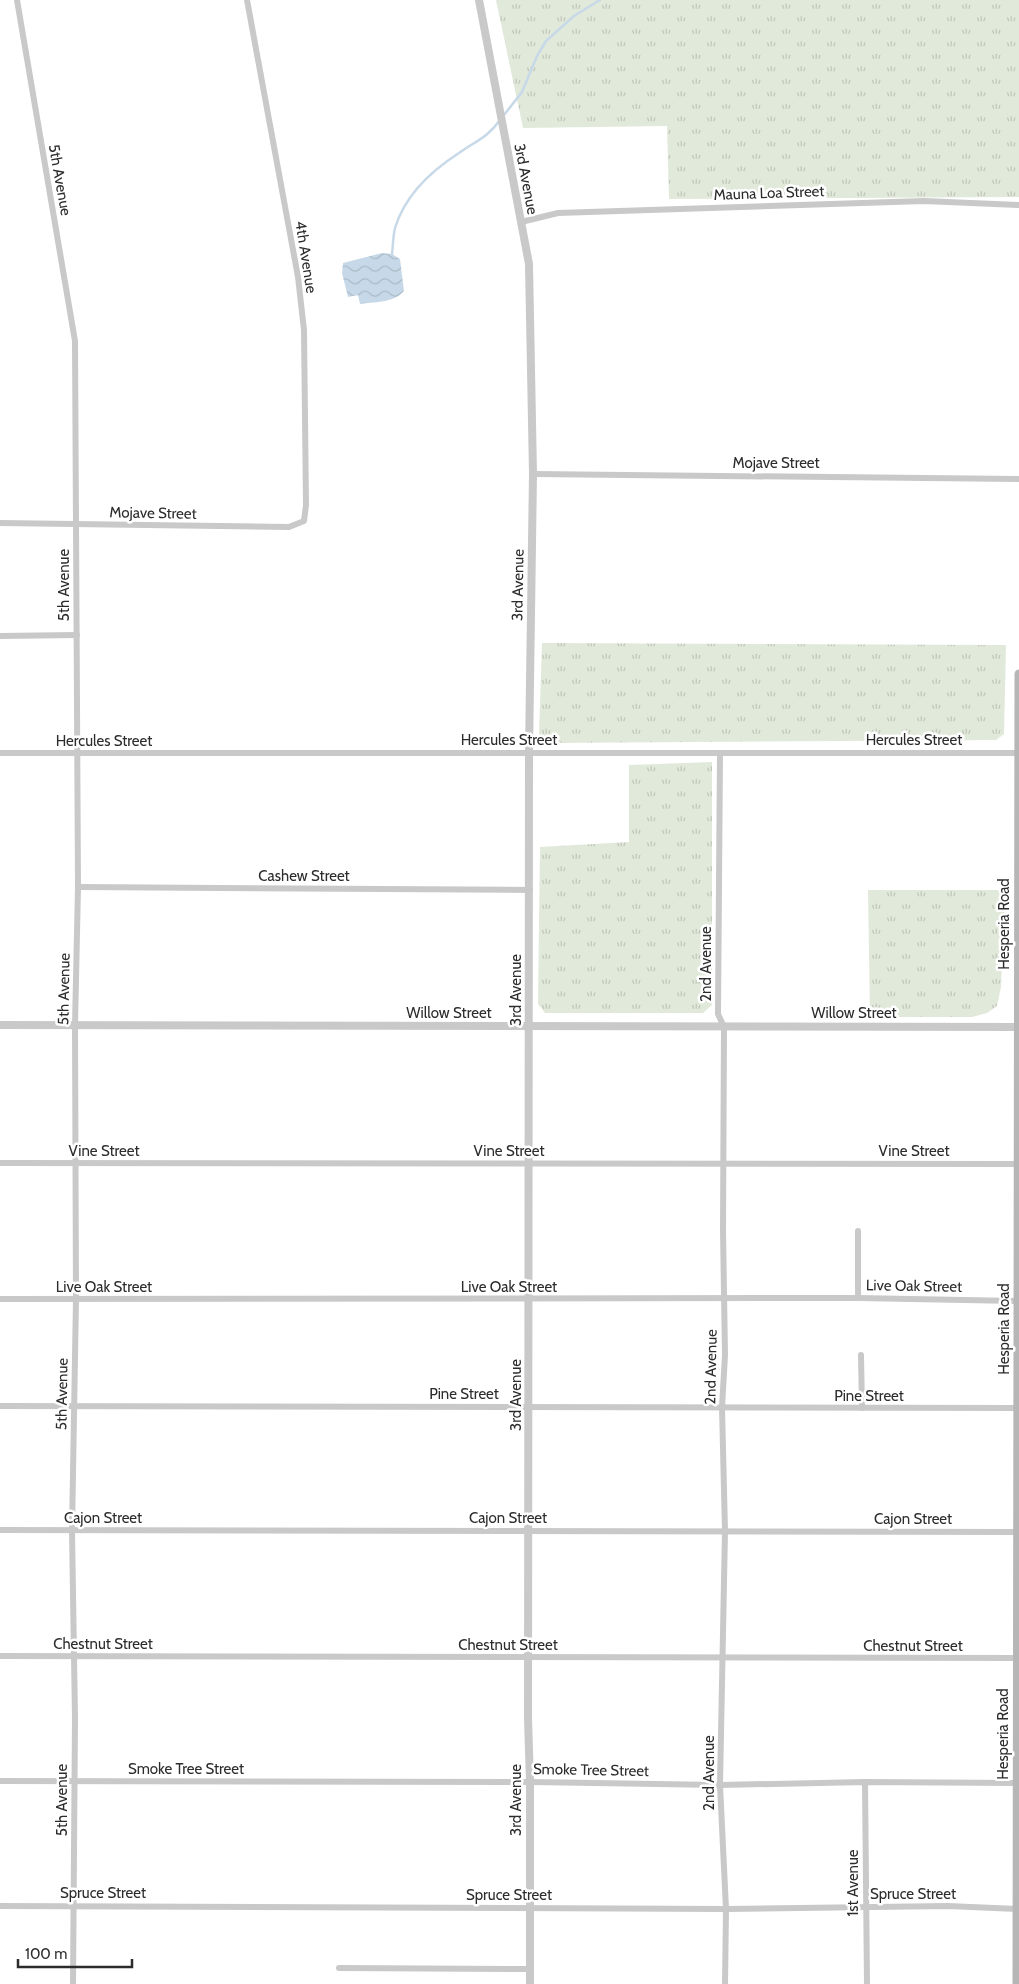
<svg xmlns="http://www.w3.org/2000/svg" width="1019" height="1984" viewBox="0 0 1019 1984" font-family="Cabin,sans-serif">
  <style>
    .grass { fill: url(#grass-tufts) }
    .water { fill: url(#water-waves) }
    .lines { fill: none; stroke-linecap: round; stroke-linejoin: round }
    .stream { stroke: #c7d9e8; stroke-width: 2.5 }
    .minor { stroke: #c9c9c9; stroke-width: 6 }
    .tertiary { stroke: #c9c9c9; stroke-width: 8 }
    .secondary { stroke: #b6b6b6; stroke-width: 9 }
    .labels { text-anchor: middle; stroke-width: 5; stroke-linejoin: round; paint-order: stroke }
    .street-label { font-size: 15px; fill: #2c2c2c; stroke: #fff }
  </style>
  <defs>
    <pattern id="grass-tufts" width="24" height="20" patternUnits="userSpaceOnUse" patternTransform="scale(1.25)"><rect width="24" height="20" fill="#e1e9da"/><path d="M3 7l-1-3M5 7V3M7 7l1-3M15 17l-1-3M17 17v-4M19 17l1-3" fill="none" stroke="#c1c8bb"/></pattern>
    <pattern id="water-waves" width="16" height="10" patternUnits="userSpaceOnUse" patternTransform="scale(1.25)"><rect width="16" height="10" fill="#c7d9e8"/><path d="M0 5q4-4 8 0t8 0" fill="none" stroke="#abbac7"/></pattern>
  </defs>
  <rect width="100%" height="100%" fill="#fff"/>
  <g class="grass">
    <path d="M 496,0 L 1019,0 L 1019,197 L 669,199 L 667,126 L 523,128 Z"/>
    <path d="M 542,643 L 1006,645 L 1004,734 L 996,740 L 547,743 L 539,734 Z"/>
    <path d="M 712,762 L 712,1005 L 703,1013 L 545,1013 L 538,1004 L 540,847 L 629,842 L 629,765 Z"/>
    <path d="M 868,890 L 1005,890 L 1001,987 L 997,1006 L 987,1013 L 972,1017 L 870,1017 Z"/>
  </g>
  <path class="water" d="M 382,253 L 392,254 L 400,259 L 404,291 C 394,303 374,302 360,304 L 358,295 L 348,297 L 342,273 L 343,263 Z"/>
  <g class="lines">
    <g class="stream">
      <path d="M 504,115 L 522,92 L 537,56 L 546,41 L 574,16 L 600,0"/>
      <path d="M 392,254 C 393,246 393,236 395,228 C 405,195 431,171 459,153 C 476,141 488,137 500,120"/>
    </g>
    <g class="minor">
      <path d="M 17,0 L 75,341 L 78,887 L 75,1025 L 76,1299 L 72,1531 L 75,1718 L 73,1984"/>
      <path d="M 521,222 L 558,213 L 924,201 L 1019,205"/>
      <path d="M 533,474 L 1019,479"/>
      <path d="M 0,523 L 289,527 L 304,521 L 306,505 L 304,330 L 298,277 L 247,0"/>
      <path d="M 0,636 L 77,635"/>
      <path d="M 0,753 L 1018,753"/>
      <path d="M 720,753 L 718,1014 L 724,1027 L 723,1230 L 725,1355 L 722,1407 L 725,1531 L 720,1785 L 726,1909 L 725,1984"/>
      <path d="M 78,887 L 530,890"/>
      <path d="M 0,1163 L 1017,1164"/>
      <path d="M 858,1231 L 858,1298"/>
      <path d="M 0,1299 L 858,1298 L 1017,1301"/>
      <path d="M 861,1355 L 862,1408"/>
      <path d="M 0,1406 L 1017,1408"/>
      <path d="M 0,1530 L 1017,1532"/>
      <path d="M 0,1656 L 1017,1658"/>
      <path d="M 0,1781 L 530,1782 L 720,1785 L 865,1782 L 1017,1783"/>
      <path d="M 865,1782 L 867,1984"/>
      <path d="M 0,1906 L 726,1909 L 948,1906 L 1017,1909"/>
      <path d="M 339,1968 L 530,1969"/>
    </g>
    <g class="tertiary">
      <path d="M 479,0 L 529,264 L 533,474 L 529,752 L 528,1719 L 530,1782 L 530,1984"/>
      <path d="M 0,1025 L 1018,1027"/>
    </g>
    <path class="secondary" d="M 1017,1984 L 1019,674"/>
  </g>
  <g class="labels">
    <g class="street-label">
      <text transform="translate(526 179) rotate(79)" y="5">3rd Avenue</text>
      <text transform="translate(60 180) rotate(80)" y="5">5th Avenue</text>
      <text transform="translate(769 193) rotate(-2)" y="5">Mauna Loa Street</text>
      <text transform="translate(306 257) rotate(81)" y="5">4th Avenue</text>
      <text x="776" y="468">Mojave Street</text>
      <text transform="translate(153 513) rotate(1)" y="5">Mojave Street</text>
      <text transform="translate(64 585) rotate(-90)" y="5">5th Avenue</text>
      <text transform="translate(518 585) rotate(-89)" y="5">3rd Avenue</text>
      <text x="509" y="745">Hercules Street</text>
      <text x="914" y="745">Hercules Street</text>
      <text x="104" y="746">Hercules Street</text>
      <text x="304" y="881">Cashew Street</text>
      <text transform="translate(1004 924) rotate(-90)" y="5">Hesperia Road</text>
      <text transform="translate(706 964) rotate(-90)" y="5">2nd Avenue</text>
      <text transform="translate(64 989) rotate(-89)" y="5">5th Avenue</text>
      <text transform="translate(516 990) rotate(-90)" y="5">3rd Avenue</text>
      <text x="449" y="1018">Willow Street</text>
      <text x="854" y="1018">Willow Street</text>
      <text x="104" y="1156">Vine Street</text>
      <text x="509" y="1156">Vine Street</text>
      <text x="914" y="1156">Vine Street</text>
      <text transform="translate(914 1286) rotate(1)" y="5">Live Oak Street</text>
      <text x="104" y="1292">Live Oak Street</text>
      <text x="509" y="1292">Live Oak Street</text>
      <text transform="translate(1004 1329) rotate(-90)" y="5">Hesperia Road</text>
      <text transform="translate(711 1367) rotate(-89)" y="5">2nd Avenue</text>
      <text transform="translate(62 1394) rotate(-89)" y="5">5th Avenue</text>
      <text x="464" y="1399">Pine Street</text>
      <text transform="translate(516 1395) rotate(-90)" y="5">3rd Avenue</text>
      <text x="869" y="1401">Pine Street</text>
      <text x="103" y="1523">Cajon Street</text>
      <text x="508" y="1523">Cajon Street</text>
      <text x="913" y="1524">Cajon Street</text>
      <text x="103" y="1649">Chestnut Street</text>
      <text x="508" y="1650">Chestnut Street</text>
      <text x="913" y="1651">Chestnut Street</text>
      <text transform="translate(1003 1734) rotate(-90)" y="5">Hesperia Road</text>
      <text x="186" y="1774">Smoke Tree Street</text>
      <text transform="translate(591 1770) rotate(1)" y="5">Smoke Tree Street</text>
      <text transform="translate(709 1773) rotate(-90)" y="5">2nd Avenue</text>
      <text transform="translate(62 1800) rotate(-90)" y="5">5th Avenue</text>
      <text transform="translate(516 1800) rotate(-90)" y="5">3rd Avenue</text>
      <text transform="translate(853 1883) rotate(-90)" y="5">1st Avenue</text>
      <text x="103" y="1898">Spruce Street</text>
      <text x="913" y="1899">Spruce Street</text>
      <text x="509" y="1900">Spruce Street</text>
    </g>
  </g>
  <path d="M18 1959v8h114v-8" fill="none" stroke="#2c2c2c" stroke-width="2.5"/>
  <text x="25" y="1959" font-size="15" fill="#2c2c2c" stroke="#ffffff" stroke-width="4" paint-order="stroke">100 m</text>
</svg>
